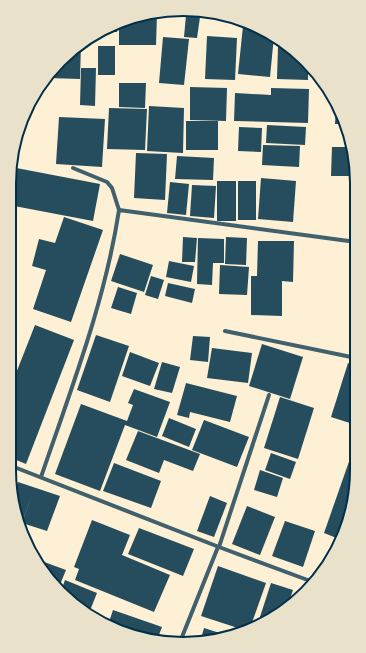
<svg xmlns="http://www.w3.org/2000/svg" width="366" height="653" viewBox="0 0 366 653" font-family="Ubuntu,sans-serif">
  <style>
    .building { fill: #264d5e }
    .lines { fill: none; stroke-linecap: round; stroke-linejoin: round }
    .minor { stroke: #3f606c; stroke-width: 4 }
    .rim { fill: none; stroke: #003049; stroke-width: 2 }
  </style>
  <rect width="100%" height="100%" fill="#fdf0d5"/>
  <g class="building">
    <path d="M 157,14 L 156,45 L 119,45 L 119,24 L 138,15 Z"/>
    <path d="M 186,15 L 200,17 L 197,38 L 184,37 Z"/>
    <path d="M 117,25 L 117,32 L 104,32 Z"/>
    <path d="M 243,26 L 254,27 L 270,32 L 274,36 L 270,77 L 238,74 Z"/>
    <path d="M 207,36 L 237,38 L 235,80 L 205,79 Z"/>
    <path d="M 163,37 L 189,39 L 184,85 L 159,83 Z"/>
    <path d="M 81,43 L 80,79 L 48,78 L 77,45 Z"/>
    <rect x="98" y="46" width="17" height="29"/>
    <path d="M 278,46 L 285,47 L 308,68 L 308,80 L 277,79 Z"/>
    <path d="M 81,68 L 96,68 L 95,106 L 80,105 Z"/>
    <path d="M 119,83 L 146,83 L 145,108 L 119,107 Z"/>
    <path d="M 190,87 L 227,88 L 226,121 L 190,120 Z"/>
    <path d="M 271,88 L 309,89 L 308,123 L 234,121 L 235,93 L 271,95 Z"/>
    <path d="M 149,106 L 184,108 L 183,153 L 147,151 Z"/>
    <path d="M 109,108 L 147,109 L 145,150 L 107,149 Z"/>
    <path d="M 336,108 L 342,124 L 335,124 Z"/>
    <path d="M 59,117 L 105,119 L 102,167 L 56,164 Z"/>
    <rect x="186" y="121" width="32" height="29"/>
    <path d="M 267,125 L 306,127 L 305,145 L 266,143 Z"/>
    <path d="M 239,127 L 262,128 L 261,152 L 238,151 Z"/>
    <path d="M 263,145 L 300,146 L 299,167 L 262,165 Z"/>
    <path d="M 332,147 L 350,147 L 350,176 L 331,176 Z"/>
    <path d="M 136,153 L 167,154 L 165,200 L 134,198 Z"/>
    <path d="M 177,156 L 214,158 L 213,180 L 175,179 Z"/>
    <path d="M 11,167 L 100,184 L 93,221 L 9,205 L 9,172 Z"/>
    <path d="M 261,178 L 296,181 L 293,222 L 258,219 Z"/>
    <rect x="217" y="181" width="19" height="40"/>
    <rect x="238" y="181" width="18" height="39"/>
    <path d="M 170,182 L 189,184 L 186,215 L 167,213 Z"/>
    <path d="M 192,185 L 216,186 L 214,218 L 190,216 Z"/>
    <path d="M 64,217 L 103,230 L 71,322 L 33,309 L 46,270 L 32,266 L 39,239 L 55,243 Z"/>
    <path d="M 183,237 L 197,238 L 195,262 L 182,262 Z"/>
    <path d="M 226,237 L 247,238 L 246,265 L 225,264 Z"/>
    <path d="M 198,238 L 224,239 L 224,263 L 213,263 L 212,285 L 197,284 Z"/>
    <path d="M 258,241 L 294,241 L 293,282 L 282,281 L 282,316 L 251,315 L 251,276 L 257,276 Z"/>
    <path d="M 120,254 L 153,265 L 144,292 L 111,281 Z"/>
    <path d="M 169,261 L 194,266 L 191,282 L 166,277 Z"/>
    <path d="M 220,265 L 249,267 L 247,295 L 219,294 Z"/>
    <path d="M 151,276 L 164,280 L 158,299 L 145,295 Z"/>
    <path d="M 168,283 L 195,289 L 192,303 L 165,296 Z"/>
    <path d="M 118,287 L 137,293 L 131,314 L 111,308 Z"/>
    <path d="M 35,325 L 74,340 L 26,464 L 9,457 L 9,391 Z"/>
    <path d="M 96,335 L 129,346 L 110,402 L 77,390 Z"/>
    <path d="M 193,336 L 210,337 L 208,362 L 190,360 Z"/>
    <path d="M 262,344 L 303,357 L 290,399 L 249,386 Z"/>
    <path d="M 212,348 L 252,353 L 248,383 L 207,378 Z"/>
    <path d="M 130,352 L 159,363 L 150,386 L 122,376 Z"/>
    <path d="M 162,362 L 180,367 L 172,393 L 154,389 Z"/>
    <path d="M 348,363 L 356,366 L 356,425 L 331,417 Z"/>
    <path d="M 186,383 L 237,396 L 230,422 L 190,412 L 189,418 L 177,415 Z"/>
    <path d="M 134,389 L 170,402 L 157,437 L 125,425 L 100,491 L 55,474 L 81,404 L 127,421 L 133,405 L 128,403 Z"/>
    <path d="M 280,397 L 314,408 L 298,459 L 264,448 Z"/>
    <path d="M 169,418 L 196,429 L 189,447 L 162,436 Z"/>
    <path d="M 204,420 L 249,437 L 237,467 L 192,450 Z"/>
    <path d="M 138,431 L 200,454 L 193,471 L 164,460 L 159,473 L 126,460 Z"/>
    <path d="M 271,453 L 296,462 L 290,479 L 265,470 Z"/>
    <path d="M 352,453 L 357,454 L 357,481 L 339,539 L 324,533 Z"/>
    <path d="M 114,463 L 161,481 L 151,508 L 103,491 Z"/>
    <path d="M 260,470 L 283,478 L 277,497 L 254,490 Z"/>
    <path d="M 10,479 L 16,481 L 13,492 L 11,483 Z"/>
    <path d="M 18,482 L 60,496 L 47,531 L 22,523 L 32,495 L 20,528 L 13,496 Z"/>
    <path d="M 210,496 L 227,503 L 214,537 L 197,531 Z"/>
    <path d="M 247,506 L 275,517 L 260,555 L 232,544 Z"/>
    <path d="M 92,520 L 130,535 L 122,555 L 170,575 L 154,612 L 75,580 L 79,569 L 74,567 Z"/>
    <path d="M 285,521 L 315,531 L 303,567 L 272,556 Z"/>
    <path d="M 139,528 L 194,549 L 183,576 L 128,554 Z"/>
    <path d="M 36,559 L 66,570 L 59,587 L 45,576 Z"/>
    <path d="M 218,566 L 266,583 L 249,631 L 247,631 L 201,616 Z"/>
    <path d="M 65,580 L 97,593 L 89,613 L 81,610 L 61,591 Z"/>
    <path d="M 271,583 L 293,590 L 287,608 L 260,624 L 258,623 Z"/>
    <path d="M 294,594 L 301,597 L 298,601 L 290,606 Z"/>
    <path d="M 113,610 L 162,627 L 157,640 L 138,638 L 108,625 Z"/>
    <path d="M 204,628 L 229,636 L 200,642 Z"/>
  </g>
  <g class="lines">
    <g class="minor">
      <path d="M 73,168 L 107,182 L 112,188 L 119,210"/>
      <path d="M 225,331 L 356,358"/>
      <path d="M 351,357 L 356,296"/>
      <path d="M 9,465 L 219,547 L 313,582"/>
      <path d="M 41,477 C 71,389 105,302 119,210 L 356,242"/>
      <path d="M 219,547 L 269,395"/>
      <path d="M 180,642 L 218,547"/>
    </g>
  </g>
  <path d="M0 0H366V653H0ZM183 16H183A167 167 0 0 1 350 183V470A167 167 0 0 1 183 637H183A167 167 0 0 1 16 470V183A167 167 0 0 1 183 16Z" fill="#e9e1ca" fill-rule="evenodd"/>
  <path class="rim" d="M183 16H183A167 167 0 0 1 350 183V470A167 167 0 0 1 183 637H183A167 167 0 0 1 16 470V183A167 167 0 0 1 183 16Z"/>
</svg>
